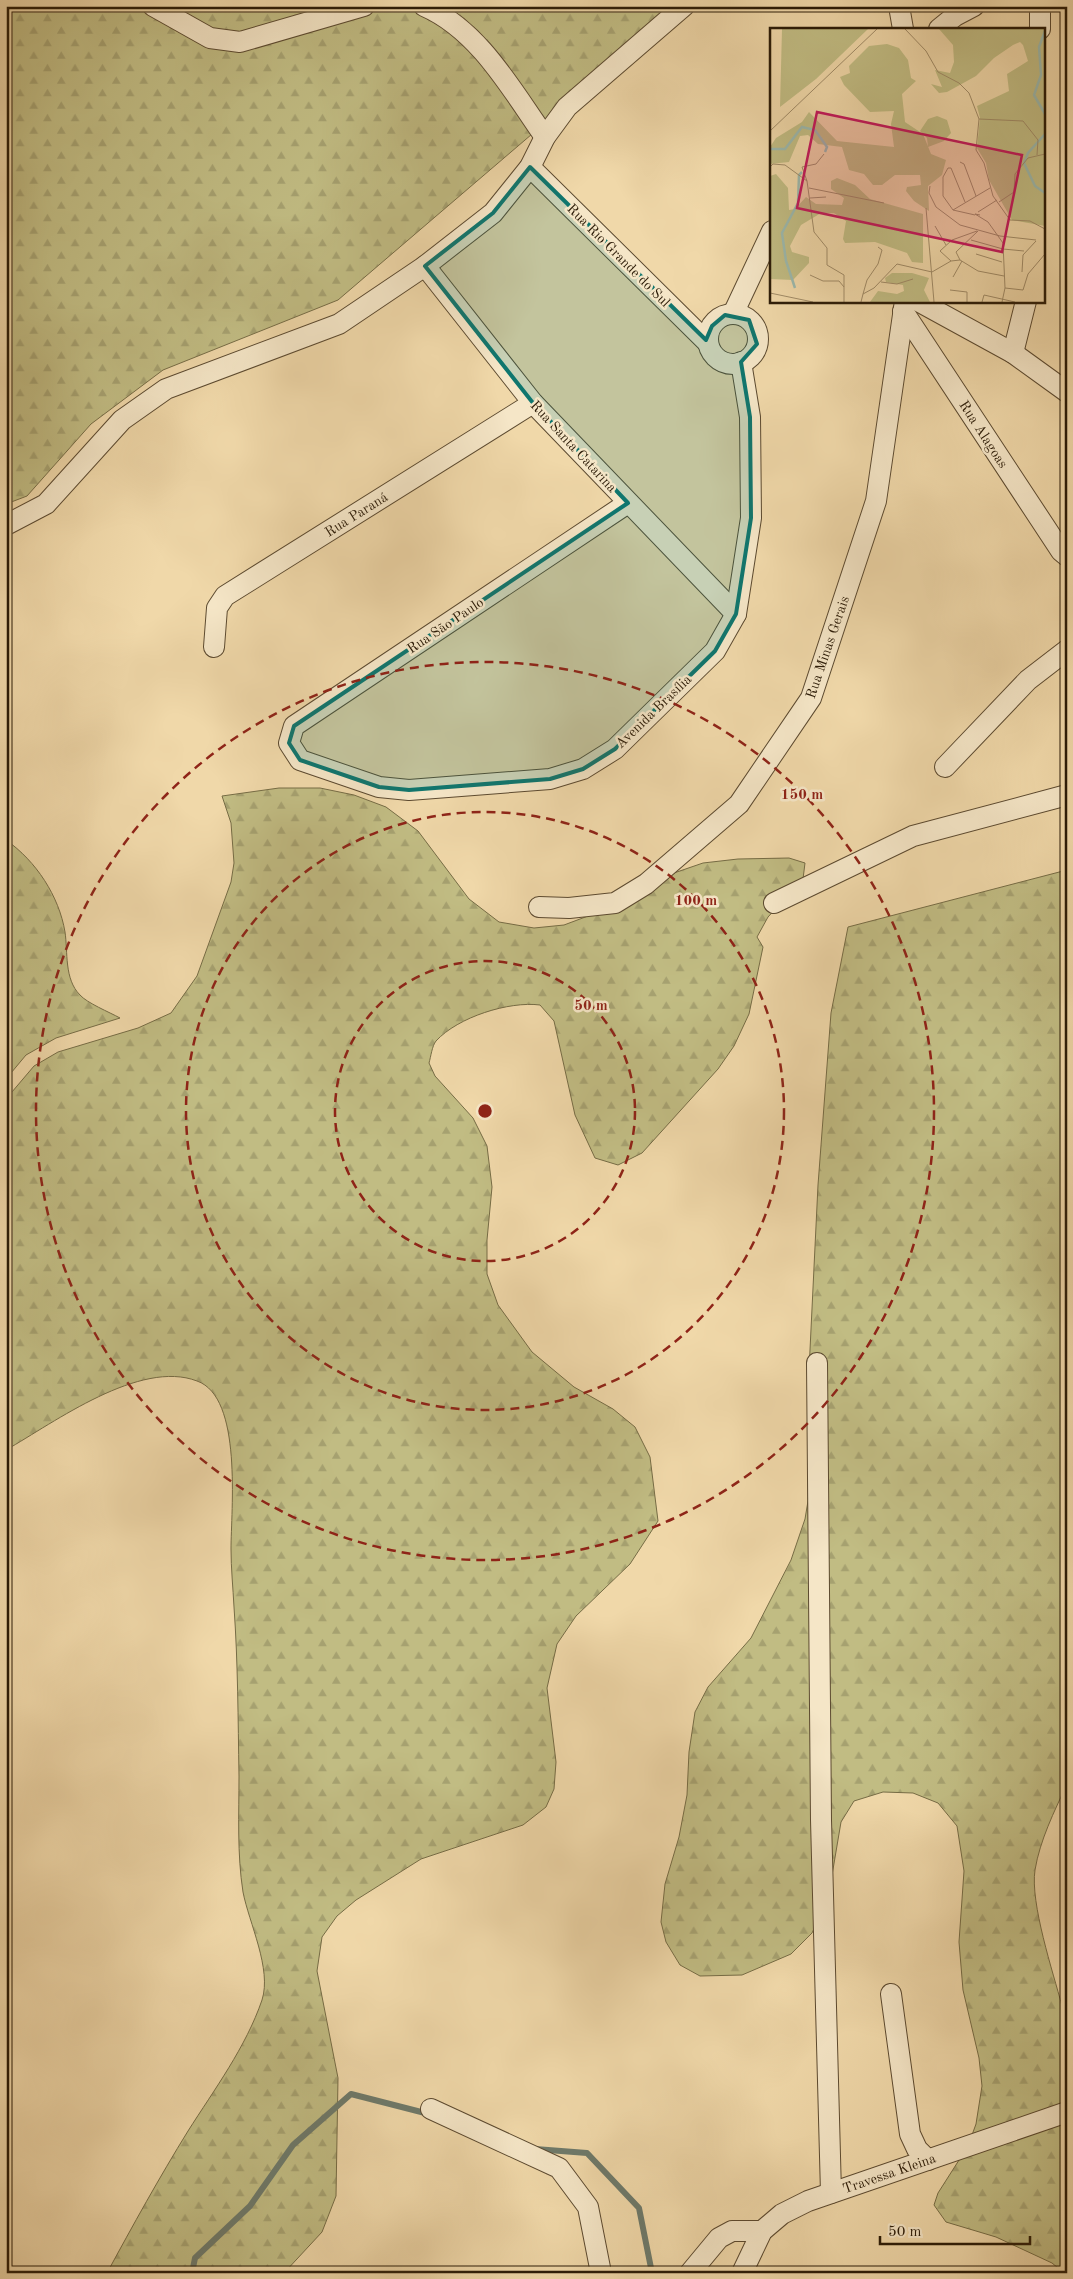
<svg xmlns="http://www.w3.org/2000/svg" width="1073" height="2279" viewBox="0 0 1073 2279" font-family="'Old Standard TT',serif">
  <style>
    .forest { fill: url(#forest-firs); stroke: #766c45 }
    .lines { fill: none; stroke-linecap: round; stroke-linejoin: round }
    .stream { stroke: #6e7a6b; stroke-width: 6 }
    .minor-casing { stroke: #5c4a30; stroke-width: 22 }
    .minor { stroke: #f5e6c7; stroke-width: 20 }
    .marked { fill: #0f766e; fill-opacity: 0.2; stroke: #0f766e; stroke-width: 4; stroke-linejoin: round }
    .ring { fill: none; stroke: #8f2418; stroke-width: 2.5; stroke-dasharray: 9 6 }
    .labels { text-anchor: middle; stroke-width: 5; stroke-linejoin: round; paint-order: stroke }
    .street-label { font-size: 14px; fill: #2b1b07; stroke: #f5e6c7 }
    .inset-river { fill: none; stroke: #9bb9ae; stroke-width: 2.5 }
    .inset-road { fill: none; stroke: #a18c68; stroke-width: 1 }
    .view { fill: #c2185b; fill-opacity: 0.15; stroke: #c2185b; stroke-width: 2.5 }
    .inset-edge { fill: none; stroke: #2b1b07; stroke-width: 2.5 }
    .centre { fill: #8f2418; stroke: #f5e6c7; stroke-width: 2.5 }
    .ring-label { font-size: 15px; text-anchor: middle; font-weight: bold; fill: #8f2418; stroke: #f5e6c7; stroke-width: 5; stroke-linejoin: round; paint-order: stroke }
  </style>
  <defs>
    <pattern id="forest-firs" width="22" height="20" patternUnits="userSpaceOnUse" patternTransform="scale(1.25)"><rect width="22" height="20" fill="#c1bc83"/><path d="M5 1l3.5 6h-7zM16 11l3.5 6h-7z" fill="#a6a170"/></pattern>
  </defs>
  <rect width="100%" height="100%" fill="#f0d8a9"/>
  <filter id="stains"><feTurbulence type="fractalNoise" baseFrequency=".004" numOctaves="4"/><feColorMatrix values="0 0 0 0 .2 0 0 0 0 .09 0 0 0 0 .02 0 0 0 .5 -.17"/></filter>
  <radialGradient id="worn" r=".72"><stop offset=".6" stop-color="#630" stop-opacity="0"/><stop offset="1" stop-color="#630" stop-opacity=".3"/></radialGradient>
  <g class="forest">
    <path d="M 6,6 L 676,6 L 587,87 L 338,300 L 163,370 L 91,424 L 27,496 L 6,504 Z"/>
    <path d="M 279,788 L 320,788 L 354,795 L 386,807 L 418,831 L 469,899 L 499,922 L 534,928 L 564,925 L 620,904 L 671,874 L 703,863 L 738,859 L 789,858 L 805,863 L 803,879 L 768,917 L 757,937 L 763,947 L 749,1014 L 734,1046 L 718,1069 L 642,1153 L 618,1165 L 595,1158 L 575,1115 L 554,1021 L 540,1005 C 509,1001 458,1017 436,1041 C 432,1046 431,1056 429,1063 L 435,1076 L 473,1118 L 487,1146 L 492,1187 L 487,1240 L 487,1274 L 498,1305 L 532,1352 L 574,1387 L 613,1409 L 635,1427 L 650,1457 L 658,1521 L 630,1564 L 576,1616 L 557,1644 L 547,1688 L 556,1762 L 554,1789 L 546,1807 L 523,1825 L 421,1859 L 356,1900 L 337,1916 L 322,1937 L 317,1971 L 338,2078 L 336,2196 L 322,2232 L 284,2273 L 107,2273 C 133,2225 159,2178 188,2131 C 214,2090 246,2047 262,2000 C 272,1969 249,1923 243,1892 C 237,1854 239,1814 239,1776 C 238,1719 238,1663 234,1607 C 233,1588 231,1568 231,1549 C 231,1510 243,1397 197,1381 C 140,1359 55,1422 6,1450 L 6,1099 L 34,1066 L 58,1052 L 138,1028 L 171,1013 L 197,976 L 231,882 L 234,863 L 231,823 L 222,796 Z"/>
    <path d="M 6,840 C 36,861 59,896 65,932 C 68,952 64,979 80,995 C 87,1003 109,1012 120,1018 L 56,1038 L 26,1055 L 6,1079 Z"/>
    <path d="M 1067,870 L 1067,1784 C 1054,1812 1040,1840 1035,1870 C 1030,1903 1053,1972 1062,2006 L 1067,2017 L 1067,2273 L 1064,2273 L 1052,2263 L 996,2237 L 946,2222 L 934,2205 L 938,2193 L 968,2146 L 976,2124 L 982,2086 L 979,2058 L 963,1990 L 959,1942 L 964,1871 L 957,1826 L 938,1803 L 913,1793 L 883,1792 L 854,1801 L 841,1822 L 828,1899 L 812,1933 L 791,1954 L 742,1975 L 700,1976 L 680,1965 L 666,1942 L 661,1922 L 665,1884 L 679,1837 L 687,1795 L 689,1752 L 695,1712 L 708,1687 L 751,1638 L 791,1560 L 805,1519 L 808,1501 L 808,1391 L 818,1185 L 831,1013 L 848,927 Z"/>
  </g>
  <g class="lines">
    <g class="stream">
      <path d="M 535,2149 L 587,2153 L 639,2208 L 652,2273"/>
      <path d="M 192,2273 L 195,2258 L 250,2206 L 293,2145 L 351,2094 L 429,2114"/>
    </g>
    <defs>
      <g id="minor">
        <path d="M 153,6 L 210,38 L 240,42 L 364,6"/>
        <path d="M 424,6 C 479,30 511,89 545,137"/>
        <path d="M 899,6 L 903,29"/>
        <path d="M 939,29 L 955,16 L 974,6"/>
        <path d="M 1040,29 L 1040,6"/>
        <path d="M 530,167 L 708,343"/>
        <path d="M 425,266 L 533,403 L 736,614"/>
        <path d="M 918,301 L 1013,353 L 1067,392"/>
        <path d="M 903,311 L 1061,551 L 1067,556"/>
        <path d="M 733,314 L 772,231"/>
        <circle cx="733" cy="339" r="25"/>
        <path d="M 1013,353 L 1026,301"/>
        <path d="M 628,503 L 294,726 L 289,743 L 300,760 L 379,787 L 409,790 L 550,779 L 583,769 L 615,749 L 715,651 L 736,614 L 751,518 L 750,417 L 741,362"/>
        <path d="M 6,525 L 46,504 L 122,420 L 166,389 L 339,324 L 425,266 L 493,213 L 530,167 L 545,137 L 567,107 L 684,6"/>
        <path d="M 214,647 L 217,608 L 225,596 L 533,403"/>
        <path d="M 945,767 L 1028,680 L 1067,650"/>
        <path d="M 774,903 L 913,836 L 1067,795"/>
        <path d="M 539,907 L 569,908 L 615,903 L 646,884 L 739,804 L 811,698 L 876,501 L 905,301"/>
        <path d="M 817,1363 L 821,1820 L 831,2193"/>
        <path d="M 891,1994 L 910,2134 L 917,2149 L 928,2160"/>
        <path d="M 431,2109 L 559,2168 L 588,2207 L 601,2273"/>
        <path d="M 690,2273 L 719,2238 L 732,2231 L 762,2231"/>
        <path d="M 742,2273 L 762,2231 L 782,2214 L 808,2201 L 1067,2112"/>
      </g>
    </defs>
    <use href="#minor" class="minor-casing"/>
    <use href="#minor" class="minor"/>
  </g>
  <path class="marked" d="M 530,167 L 706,340 L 712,326 L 725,315 L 749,320 L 757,344 L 741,362 L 750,417 L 751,518 L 736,614 L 715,651 L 615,749 L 583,769 L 550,779 L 409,790 L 379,787 L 300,760 L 289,743 L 294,726 L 628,503 L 533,403 L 425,266 L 493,213 Z"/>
  <g class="ring">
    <circle cx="485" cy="1111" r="150"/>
    <circle cx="485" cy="1111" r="299"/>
    <circle cx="485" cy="1111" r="449"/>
  </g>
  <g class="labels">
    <g class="street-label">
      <text transform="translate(619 255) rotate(45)" y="5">Rua Rio Grande do Sul</text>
      <text transform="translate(984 434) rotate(57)" y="5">Rua Alagoas</text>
      <text transform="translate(574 446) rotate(47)" y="5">Rua Santa Catarina</text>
      <text transform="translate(356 514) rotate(-32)" y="5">Rua Paraná</text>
      <text transform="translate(445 625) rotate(-34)" y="5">Rua São Paulo</text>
      <text transform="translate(827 647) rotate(-71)" y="5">Rua Minas Gerais</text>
      <text transform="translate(653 711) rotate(-44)" y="5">Avenida Brasília</text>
      <text transform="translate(889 2173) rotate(-19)" y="5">Travessa Kleina</text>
    </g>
  </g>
  <g transform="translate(770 28)">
    <rect width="275" height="275" fill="#f0d8a9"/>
    <path d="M 12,1 L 98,1 L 46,51 L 10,79 ZM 169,1 L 275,1 L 275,198 L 242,192 L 219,152 L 216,135 L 207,120 L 210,90 L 207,78 L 239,63 L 237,46 L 258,33 L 253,17 L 250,14 L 243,17 L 224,30 L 206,48 L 177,64 L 169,65 L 161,56 L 172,59 L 165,42 L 180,45 L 184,34 L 183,17 ZM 117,16 L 129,20 L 138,32 L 141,50 L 146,53 L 132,66 L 135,94 L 153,106 L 161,126 L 176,132 L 172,147 L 158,158 L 159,183 L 144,173 L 136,163 L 137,159 L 151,157 L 150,147 L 125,147 L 112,157 L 103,157 L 94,146 L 79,142 L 72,119 L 48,116 L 38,107 L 30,108 L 19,134 L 0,136 L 0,119 L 6,110 L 32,94 L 39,84 L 67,113 L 124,119 L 121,96 L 124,83 L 100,84 L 74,57 L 70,49 L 80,45 L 79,38 L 99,18 ZM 167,88 L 177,92 L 181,105 L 174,113 L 158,119 L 157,110 L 150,103 L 158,91 ZM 6,146 L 18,160 L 19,182 L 25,181 L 36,169 L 46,176 L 72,177 L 74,170 L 61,161 L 61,153 L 67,150 L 85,157 L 100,171 L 153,186 L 153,235 L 142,234 L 137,225 L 105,214 L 75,215 L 73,211 L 76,193 L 64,185 L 51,185 L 31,197 L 20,218 L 22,224 L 39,229 L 39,235 L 23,252 L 0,251 L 0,148 ZM 122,245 L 142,245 L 159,250 L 154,262 L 160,274 L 100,274 L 108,263 L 127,266 L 134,263 L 133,257 L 116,254 L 115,250 Z" fill="#c1bc83"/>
    <path class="inset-river" d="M 275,3 L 269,19 L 271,47 L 264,67 L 275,86M 275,106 L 258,125 L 254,135 L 265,158 L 275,165M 0,121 L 15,121 L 32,99 L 45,102 L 57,119 L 55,124M 25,260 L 16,233 L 12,205 L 28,175 L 29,147 L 32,144"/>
    <path class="inset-road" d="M 135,1 L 156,23 L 168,44 L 189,55 L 199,65 L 209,91 L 206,122 L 214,135 L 223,168 L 240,192 L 260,193 L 275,201M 209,91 L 253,93 L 268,112 L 267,127M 0,103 L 107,1M 190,134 L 194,136 L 206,168M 0,139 L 3,136 L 15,137 L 37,153 L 44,204 L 57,220 L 57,237 L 74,247 L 74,274M 37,153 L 32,139 L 46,136 L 54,126M 160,158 L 159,165 L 166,179 L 190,197 L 230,208 L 266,212M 39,160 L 114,175M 40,170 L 56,169M 195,174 L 181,140 L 178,140 L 173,149 L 173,168 L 183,182 L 205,187M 229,174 L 244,164 L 245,146 L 258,130 L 275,126M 156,180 L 164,274M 183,182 L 220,160M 208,184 L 227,172M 210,187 L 205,186 L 218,194 L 233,215 L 235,260 L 232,274M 165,198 L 176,217M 201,212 L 233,221 L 254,223M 206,226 L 232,234M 190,232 L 186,224 L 208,203M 181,233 L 170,223 L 182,212 L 207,203M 252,244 L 253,227 L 266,213M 40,247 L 53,253 L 69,253 L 74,259M 183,249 L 192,233M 111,254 L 127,256 L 143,251M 235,260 L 253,262 L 258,246 L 275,226M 180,262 L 197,264 L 197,274M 0,265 L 43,274M 93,266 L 97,252 L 108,236 L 112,222 L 108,219M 91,274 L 93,266 L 104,260 L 127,236 L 162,244 L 181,233 L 190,232 L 208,243 L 234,248M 212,274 L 214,267 L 245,274"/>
    <path class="view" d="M 47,84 L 252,127 L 232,224 L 27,180 Z"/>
    <rect width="275" height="275" class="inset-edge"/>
  </g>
  <circle cx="485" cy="1111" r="8" class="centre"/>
  <g class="ring-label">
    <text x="802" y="799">150 m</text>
    <text x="696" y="905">100 m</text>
    <text x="591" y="1010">50 m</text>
  </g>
  <rect width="1073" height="2279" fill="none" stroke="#f0d8a9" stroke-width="25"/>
  <rect x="8" y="8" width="1058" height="2264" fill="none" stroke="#2b1b07" stroke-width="2.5"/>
  <rect x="12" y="12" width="1048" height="2254" fill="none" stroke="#2b1b07"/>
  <path d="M880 2236v8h150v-8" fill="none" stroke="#2b1b07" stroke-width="2.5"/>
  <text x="888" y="2236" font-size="15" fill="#2b1b07" stroke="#f5e6c7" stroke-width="4" paint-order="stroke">50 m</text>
  <rect width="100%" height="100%" filter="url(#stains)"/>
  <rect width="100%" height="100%" fill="url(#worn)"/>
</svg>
